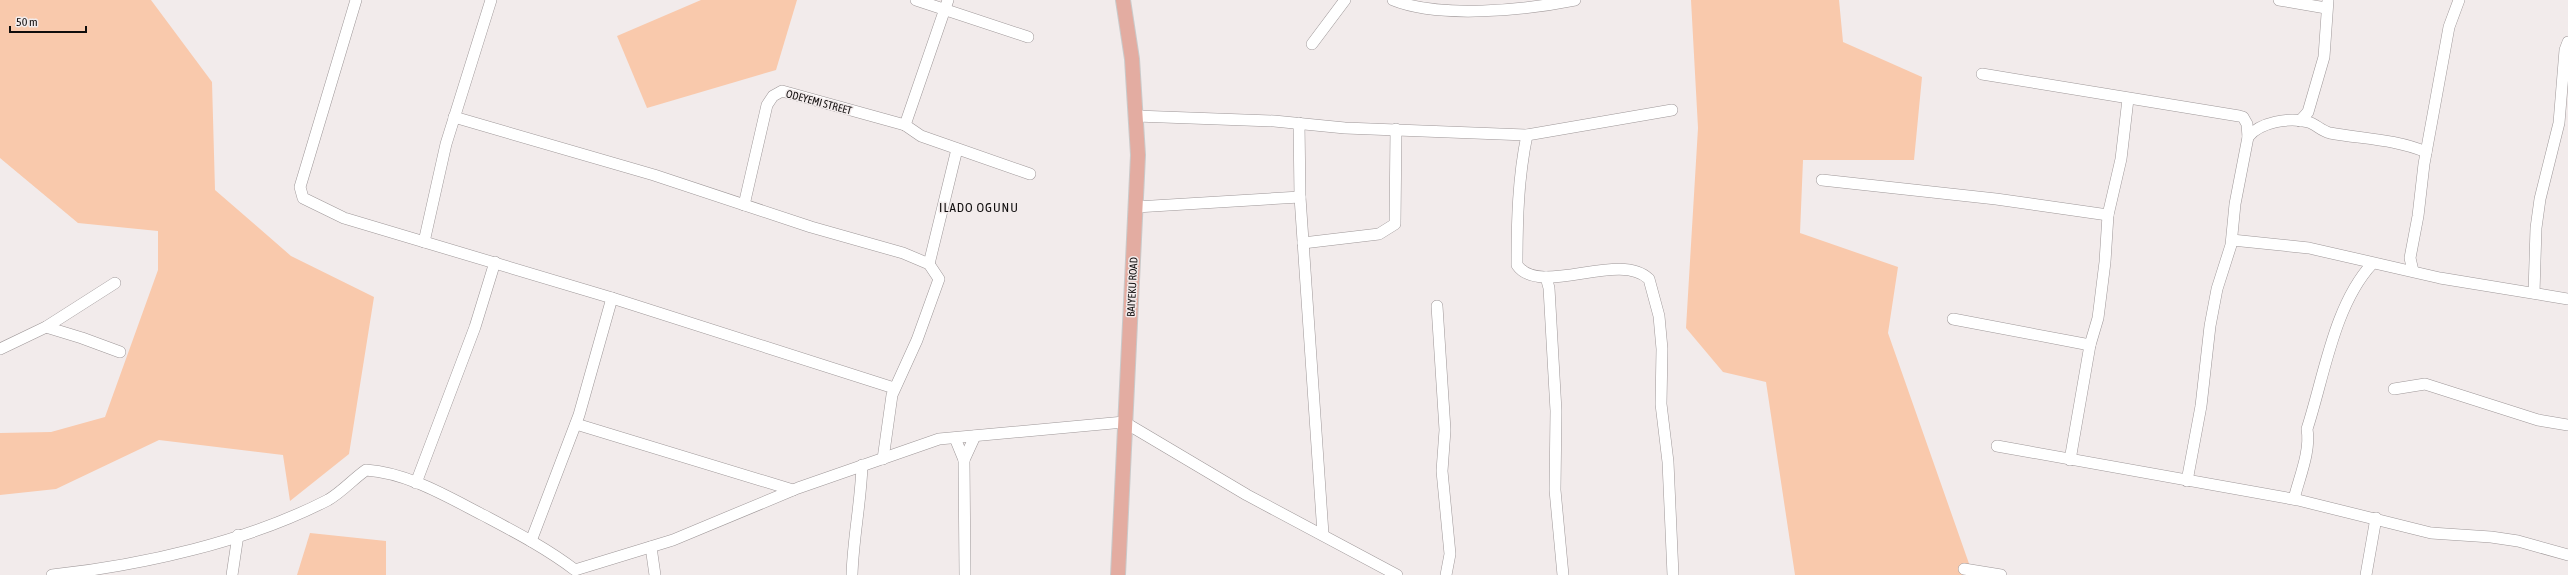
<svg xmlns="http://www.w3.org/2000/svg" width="2568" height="575" viewBox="0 0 2568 575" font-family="'Asap Condensed',sans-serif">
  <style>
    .green { fill: #f9c9ac }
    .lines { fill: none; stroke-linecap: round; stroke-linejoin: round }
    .minor-casing { stroke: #9e9798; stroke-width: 12 }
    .major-casing { stroke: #cacaca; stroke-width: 16 }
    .minor { stroke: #fff; stroke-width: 11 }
    .major { stroke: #e3aca1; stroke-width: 14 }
    .labels { text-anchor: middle; stroke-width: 3; stroke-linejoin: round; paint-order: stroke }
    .street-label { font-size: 11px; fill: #100d0d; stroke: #f2ebeb }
    .quarter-label { font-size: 13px; letter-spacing: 1px; fill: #100d0d; stroke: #f2ebeb }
  </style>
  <rect width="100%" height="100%" fill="#f2ebeb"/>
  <g class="green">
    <path d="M 0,0 L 151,0 L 212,82 L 215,190 L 291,256 L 374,297 L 349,454 L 290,501 L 283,455 L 159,440 L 56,489 L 0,495 L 0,433 L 51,432 L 105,417 L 158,270 L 158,231 L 78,223 L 0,158 Z"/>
    <path d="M 701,0 L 797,0 L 776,70 L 647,108 L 617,36 Z"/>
    <path d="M 1691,0 L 1839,0 L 1843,42 L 1922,77 L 1914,160 L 1803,160 L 1800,233 L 1898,267 L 1888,333 L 1973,575 L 1795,575 L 1766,382 L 1723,372 L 1686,328 L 1698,128 Z"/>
    <path d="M 310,533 L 386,541 L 386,575 L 297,575 Z"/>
  </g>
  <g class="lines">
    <defs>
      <g id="minor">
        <path d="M 356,0 L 300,187 L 303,198 L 344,218 L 612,298 L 894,388"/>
        <path d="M 916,0 L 1028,37"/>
        <path d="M 1393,0 C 1440,19 1525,10 1575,0"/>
        <path d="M 2279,0 L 2326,8"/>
        <path d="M 1312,44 L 1345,0"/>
        <path d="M 1982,74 L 2239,116 L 2243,117 L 2247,124 L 2248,137 L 2235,204 L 2231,245 L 2217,289 L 2210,326 L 2201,406 L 2187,481"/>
        <path d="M 1136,116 L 1274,121 L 1345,128 L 1527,135 L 1672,110"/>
        <path d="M 454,117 L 654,175 L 811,227 L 903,253 L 929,264 L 939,279 L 917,340 L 892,395 L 883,459"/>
        <path d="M 2300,121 L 2308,112 L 2324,57 L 2328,0"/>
        <path d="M 1299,123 L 1300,197 L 1323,534"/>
        <path d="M 905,125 L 948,0"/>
        <path d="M 1527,135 C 1518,178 1517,221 1517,265 C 1540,298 1619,250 1649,279 L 1659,316 L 1662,349 L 1661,404 L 1668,462 L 1673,575"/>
        <path d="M 2248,137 C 2260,122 2289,117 2308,122 C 2316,124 2321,131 2330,133 C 2363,139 2395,139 2426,152"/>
        <path d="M 1822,180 L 1996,199 L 2108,215"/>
        <path d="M 744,205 L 767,105 L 773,96 L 782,91 L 905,125 L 921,136 L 1030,174"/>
        <path d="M 1136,207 L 1300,197"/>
        <path d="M 2232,240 L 2309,248 L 2440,278 L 2568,299"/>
        <path d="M 424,242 L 446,144 L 491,0"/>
        <path d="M 1303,243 L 1379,234 L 1395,224 L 1396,129"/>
        <path d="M 929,264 L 957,149"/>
        <path d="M 2413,271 L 2410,258 L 2418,216 L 2424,164 L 2449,27 L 2459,0"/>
        <path d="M 1546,277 L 1549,288 L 1556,411 L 1555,490 L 1563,575"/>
        <path d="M 2534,293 L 2536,228 L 2540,199 L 2559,123 L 2565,50 L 2568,42"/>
        <path d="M 1437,306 L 1445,430 L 1442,471 L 1450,554 L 1446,575"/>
        <path d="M 1953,319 L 2090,345"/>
        <path d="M 46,327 L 82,338 L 120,352"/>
        <path d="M 0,349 L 46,327 L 115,283"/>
        <path d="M 2394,389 L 2425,384 L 2538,420 L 2568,425"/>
        <path d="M 576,424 L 793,490"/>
        <path d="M 955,438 L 964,460 L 965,575"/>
        <path d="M 1997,446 L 2298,500 L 2431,533 L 2491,537 L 2518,541 L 2568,555"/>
        <path d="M 964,460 L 975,436"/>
        <path d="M 2070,460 L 2090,345 L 2098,318 L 2105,262 L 2108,215 L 2121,159 L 2128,99"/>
        <path d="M 416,483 L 475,327 L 495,262"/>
        <path d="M 2294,499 C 2299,478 2311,451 2307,429 C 2324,377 2334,305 2372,264"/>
        <path d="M 531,541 L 579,415 L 612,298"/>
        <path d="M 651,547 L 655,575"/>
        <path d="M 1964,569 L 2001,575"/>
        <path d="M 52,575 C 143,565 246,542 328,500 C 342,492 353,479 366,470 C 408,473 446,496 483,515 C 515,532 546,548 575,570 L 673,540 L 798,488 L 939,439 L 1124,422 L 1247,495 L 1397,575"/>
        <path d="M 232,575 L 238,535"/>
        <path d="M 852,575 C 853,538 861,502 862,465"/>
        <path d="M 2366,575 L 2376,518"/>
      </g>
      <path id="major" d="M 1118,575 L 1138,155 L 1132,59 L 1123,0"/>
    </defs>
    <use href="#minor" class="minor-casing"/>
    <use href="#major" class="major-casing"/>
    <use href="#minor" class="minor"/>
    <use href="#major" class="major"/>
  </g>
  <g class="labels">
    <g class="street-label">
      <text transform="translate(819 102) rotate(15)" y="4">ODEYEMI STREET</text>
      <text transform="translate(1132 287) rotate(-87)" y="4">BAIYEKU ROAD</text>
    </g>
    <g class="quarter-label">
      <text x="979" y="212">ILADO OGUNU</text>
    </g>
  </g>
  <path d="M10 26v6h76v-6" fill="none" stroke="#100d0d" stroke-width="2"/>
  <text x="16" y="26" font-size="12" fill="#100d0d" stroke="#f2ebeb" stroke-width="3" paint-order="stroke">50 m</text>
</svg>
